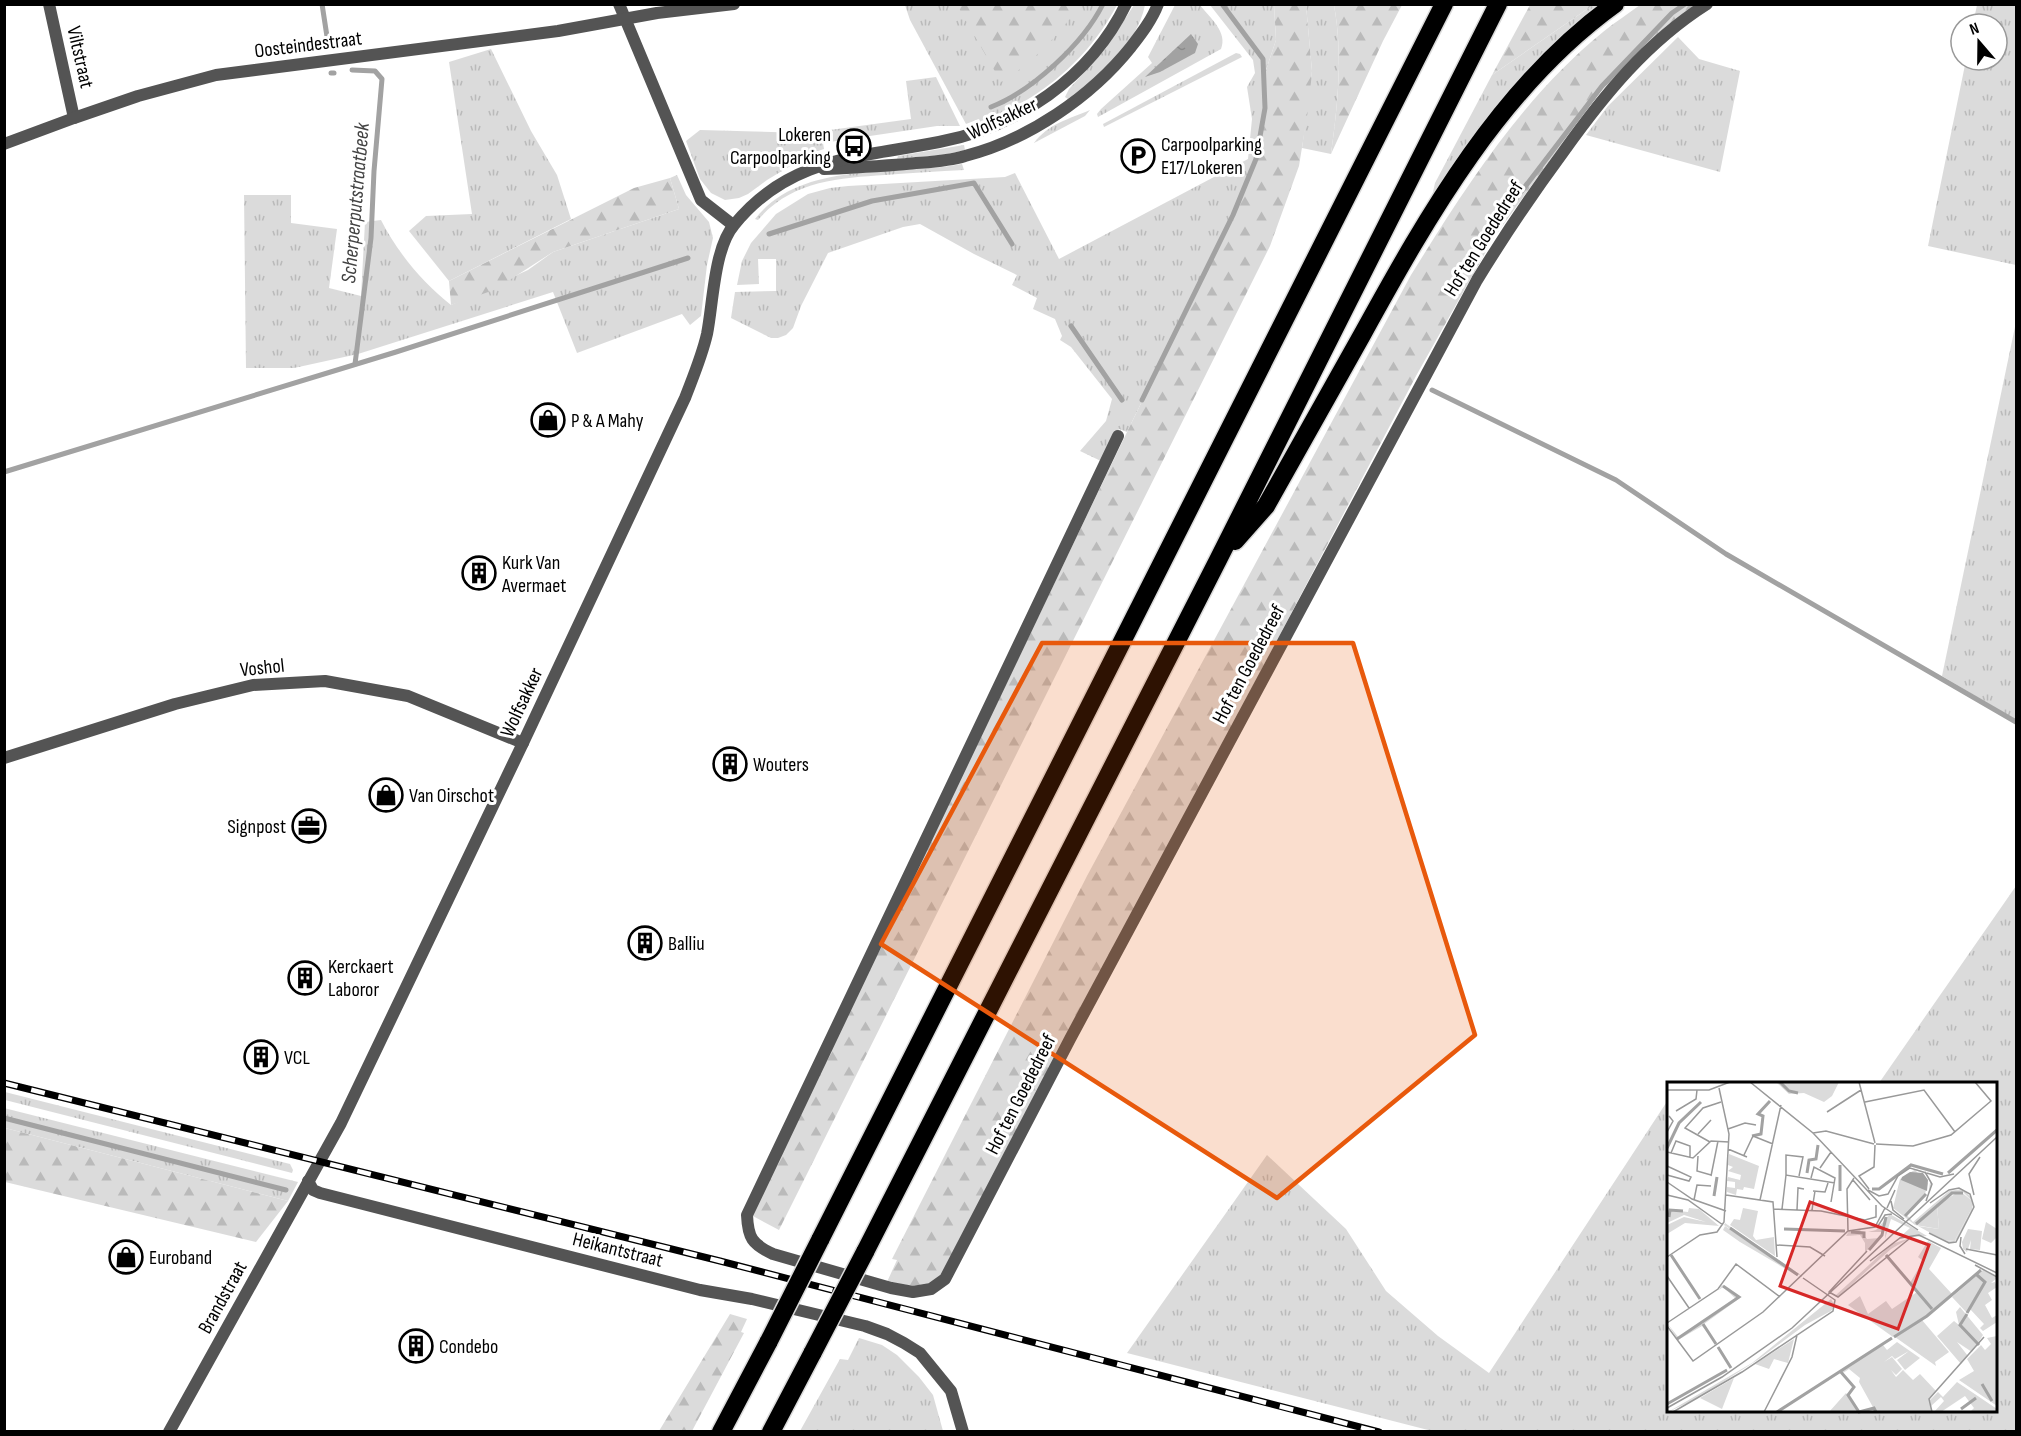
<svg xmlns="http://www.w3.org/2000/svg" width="2021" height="1436" viewBox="0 0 2021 1436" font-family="'Sofia Sans Condensed',sans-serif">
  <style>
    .grass { fill: url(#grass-tufts) }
    .forest { fill: url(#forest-firs) }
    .water { fill: url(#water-ripples) }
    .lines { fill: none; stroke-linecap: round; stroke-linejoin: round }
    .stream { stroke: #a2a2a2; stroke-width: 5 }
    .motorway-casing { stroke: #dbdbdb; stroke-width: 21 }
    .minor { stroke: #545454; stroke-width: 12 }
    .tertiary { stroke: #545454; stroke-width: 12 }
    .motorway { stroke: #000; stroke-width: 18 }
    .rail-casing { stroke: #000; stroke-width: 7 }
    .rail { stroke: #fff; stroke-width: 4.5; stroke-dasharray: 14; stroke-linecap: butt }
    .motorway-bridge-casing { stroke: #dbdbdb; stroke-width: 21; stroke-linecap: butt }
    .motorway-bridge { stroke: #000; stroke-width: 18 }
    .marked { fill: #e8590c; fill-opacity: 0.2; stroke: #e8590c; stroke-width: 4.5; stroke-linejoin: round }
    .labels { text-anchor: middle; stroke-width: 6; stroke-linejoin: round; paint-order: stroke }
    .street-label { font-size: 20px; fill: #000; stroke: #fff }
    .poi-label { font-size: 20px; fill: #000; stroke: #fff; text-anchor: start }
    .water-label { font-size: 21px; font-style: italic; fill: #434343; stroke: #fff }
    .inset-river { fill: none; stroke: #a2a2a2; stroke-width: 3 }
    .inset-road { fill: none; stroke: #999; stroke-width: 1.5 }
    .view { fill: #d62828; fill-opacity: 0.15; stroke: #d62828; stroke-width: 3 }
    .inset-edge { fill: none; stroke: #000; stroke-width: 3 }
  </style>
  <defs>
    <pattern id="grass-tufts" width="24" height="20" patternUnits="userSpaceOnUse" patternTransform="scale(1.5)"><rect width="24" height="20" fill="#dbdbdb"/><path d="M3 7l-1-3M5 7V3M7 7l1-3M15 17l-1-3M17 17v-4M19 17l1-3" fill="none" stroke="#bababa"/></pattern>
    <pattern id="forest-firs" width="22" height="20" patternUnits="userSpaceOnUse" patternTransform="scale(1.5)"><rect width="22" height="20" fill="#dbdbdb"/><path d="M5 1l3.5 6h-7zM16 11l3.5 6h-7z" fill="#bababa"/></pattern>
    <pattern id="water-ripples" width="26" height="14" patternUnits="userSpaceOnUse" patternTransform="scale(1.5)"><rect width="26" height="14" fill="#a2a2a2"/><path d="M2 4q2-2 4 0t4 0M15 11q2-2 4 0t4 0" fill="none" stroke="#8a8a8a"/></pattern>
  </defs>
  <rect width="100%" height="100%" fill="#fff"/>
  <g class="grass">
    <path d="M 905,5 L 1117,5 C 1086,63 1041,97 981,124 L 979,119 L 966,124 L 910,20 Z"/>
    <path d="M 1134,5 L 1145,5 C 1137,45 1099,76 1068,99 L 1065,97 L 1069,89 L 1106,48 Z"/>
    <path d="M 1175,5 L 1200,5 C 1210,18 1228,32 1221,49 L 1098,117 L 1097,114 L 1101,109 L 1152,63 L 1148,57 Z"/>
    <path d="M 1210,5 L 1274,5 L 1276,40 L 1264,76 L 1265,108 L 1256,159 L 1233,215 L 1127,432 L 1119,429 L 1103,462 L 1080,451 L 1106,421 L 1112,399 L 1071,347 L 1060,340 L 1062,336 L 1055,319 L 1033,309 L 1037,298 L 1012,285 L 1017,275 L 974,254 L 920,224 L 903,227 L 828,253 L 801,306 L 793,328 L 786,335 L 778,338 L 771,338 L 731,318 L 735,292 L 776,291 L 776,259 L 758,259 L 759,284 L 737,285 L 742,261 L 751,243 L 776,214 L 808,194 L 830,188 L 848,186 L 1005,177 L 1015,173 L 1059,259 L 1248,159 L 1252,119 L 1247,87 L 1255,73 L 1253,60 Z"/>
    <path d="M 1306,5 L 1334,5 C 1343,54 1338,104 1331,154 L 1302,148 L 1312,71 Z"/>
    <path d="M 1593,5 L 1600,5 L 1499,103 L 1455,161 L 1438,189 L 1433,192 L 1435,183 L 1492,75 Z"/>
    <path d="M 1977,5 L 2016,5 L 2016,265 L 1928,246 L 1966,60 L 1997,60 L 1997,24 L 1973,24 Z"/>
    <path d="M 1678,37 L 1699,59 L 1740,71 L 1720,172 L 1586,135 L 1608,106 Z"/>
    <path d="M 491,49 L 531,131 L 557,175 L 571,219 L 449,281 L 409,231 L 426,216 L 472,214 L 449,62 Z"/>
    <path d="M 1236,53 L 1240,54 L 1242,57 L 1104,127 L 1103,124 Z"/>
    <path d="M 936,77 L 960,126 L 937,126 L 823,143 L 824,149 L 812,153 L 767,180 L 748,194 L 739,198 L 725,200 L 711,193 L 700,179 L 686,141 L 700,130 L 808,133 L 911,119 L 906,81 Z"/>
    <path d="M 1090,110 L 1085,116 L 1034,143 C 1048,124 1069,119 1090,110 Z"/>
    <path d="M 964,145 L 965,150 C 943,156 920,157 897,159 L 898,156 Z"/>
    <path d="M 962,164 L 964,170 C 938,171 912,173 885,175 C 838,178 791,181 758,220 L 755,219 C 802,159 896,177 962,164 Z"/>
    <path d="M 677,175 L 686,195 L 709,222 L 713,238 L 707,265 L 701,316 L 690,325 L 682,314 L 577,353 L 553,292 L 358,354 L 294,368 L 246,368 L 244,195 L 291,195 L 291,223 L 337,229 L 329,288 L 361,296 L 365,222 L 381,220 C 397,252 423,283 451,305 L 528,270 L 553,252 L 679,209 L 670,178 Z"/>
    <path d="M 2016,322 L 2016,720 L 1942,676 Z"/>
    <path d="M 2016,886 L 2016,1431 L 1432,1431 L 1127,1353 L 1267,1155 L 1346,1229 L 1386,1291 L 1438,1336 L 1489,1373 L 1668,1100 L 1668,1410 L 1996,1410 L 1996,1084 L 1879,1083 Z"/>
    <path d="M 5,1092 L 290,1164 L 293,1170 L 292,1173 L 5,1100 Z"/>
    <path d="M 4,1108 L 298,1182 L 288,1201 L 5,1128 Z"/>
    <path d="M 859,1338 L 882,1345 L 897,1355 L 919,1377 L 933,1395 L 943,1431 L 800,1431 L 840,1359 L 848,1360 Z"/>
  </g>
  <g class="forest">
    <path d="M 957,5 L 1080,5 C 1059,34 1032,64 1001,82 Z"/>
    <path d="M 1274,5 L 1306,5 L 1312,71 L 1309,104 L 1299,166 L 1270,246 L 779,1230 L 751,1215 L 1127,432 L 1233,215 L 1256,159 L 1265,108 L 1264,76 L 1276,40 Z"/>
    <path d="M 1334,5 L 1402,5 L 1383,41 L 1331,154 C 1338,104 1343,54 1334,5 Z"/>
    <path d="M 1530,5 L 1593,5 L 1492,75 Z"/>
    <path d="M 1640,5 L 1696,5 L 1639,53 L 1603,89 L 1581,117 L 1493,239 L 1416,376 L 942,1277 L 926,1288 L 887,1282 L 897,1260 L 892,1259 L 1087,876 L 1411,275 C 1465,188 1522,98 1603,32 C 1615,22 1628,14 1640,5 Z"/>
    <path d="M 670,178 L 679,209 L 553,252 L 494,290 L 451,305 L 449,281 L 634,188 Z"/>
    <path d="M 5,1128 L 288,1201 L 256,1242 L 5,1182 Z"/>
    <path d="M 730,1314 L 747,1319 L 741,1332 L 744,1333 L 692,1431 L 659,1431 Z"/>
  </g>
  <path class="water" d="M 1191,34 L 1198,44 L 1195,53 L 1160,72 L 1145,77 Z"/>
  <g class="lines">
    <g class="stream">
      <path d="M 322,4 L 328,43"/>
      <path d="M 352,70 L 375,71 L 382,79 L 374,171 L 371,238 L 355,364"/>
      <path d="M 331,73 L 334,73"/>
      <path d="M 991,107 C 1032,91 1083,44 1103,4"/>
      <path d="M 1508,209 L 1602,86 L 1672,13 L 1685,4"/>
      <path d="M 769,234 L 872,201 L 974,183 L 1012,244"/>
      <path d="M 1071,326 L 1122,400"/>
      <path d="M 1432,390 L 1616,480 L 1726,554 L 2016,722"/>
      <path d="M 1142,400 L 1233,215 L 1256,159 L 1265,108 L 1263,59 L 1222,4"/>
      <path d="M 4,472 L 396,352 L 688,258"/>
      <path d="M 4,1118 L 286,1190"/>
    </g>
    <defs>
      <g id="motorway">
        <path d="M 1235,541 L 1266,506 C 1298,449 1330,392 1362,335 C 1428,215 1501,86 1615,4"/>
        <path d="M 820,1240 L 1444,4"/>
        <path d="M 865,1252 L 1218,560 L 1498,4"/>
        <path d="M 721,1432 L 769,1341"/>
        <path d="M 771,1432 L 813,1352"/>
      </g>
    </defs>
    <use href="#motorway" class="motorway-casing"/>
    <g class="minor">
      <path d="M 49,4 L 74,118"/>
      <path d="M 619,4 L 701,200 L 733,225"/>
      <path d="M 4,144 L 74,118 L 138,96 L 216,75 L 558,31 L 657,13 L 734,4"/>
      <path d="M 1118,436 L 747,1215 C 748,1238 752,1244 773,1254 L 891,1288 L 913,1292 L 931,1289 L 945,1279 L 1070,1039 L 1477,280 C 1504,236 1533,193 1564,151 C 1604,95 1647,42 1707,4"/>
      <path d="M 4,758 L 175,704 L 253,685 L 325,681 L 408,696 L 523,743"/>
      <path d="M 308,1181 L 313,1190 L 320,1193 L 700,1290 L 752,1299 L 865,1326 L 887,1334 L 904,1343 L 920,1353 L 951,1391 L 963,1432"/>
    </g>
    <g class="tertiary">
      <path d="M 824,169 C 851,168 878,166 906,164 C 926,162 946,162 965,156 C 1028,140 1091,97 1131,47 C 1141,34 1152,20 1158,4"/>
      <path d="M 169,1432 L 341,1123 L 523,743 L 685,398 C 693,377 702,356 707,334 C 713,304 714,248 734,225 C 790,156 859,158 939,142 C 1016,128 1091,77 1126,4"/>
    </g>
    <use href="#motorway" class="motorway"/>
    <defs>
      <path id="rail" d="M 4,1083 L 720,1261 L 1379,1432"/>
    </defs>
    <use href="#rail" class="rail-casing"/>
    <use href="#rail" class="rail"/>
    <defs>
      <g id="motorway-bridge">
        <path d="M 769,1341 L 820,1240"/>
        <path d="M 813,1352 L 865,1252"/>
      </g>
    </defs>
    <use href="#motorway-bridge" class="motorway-bridge-casing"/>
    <use href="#motorway-bridge" class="motorway-bridge"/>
  </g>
  <path class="marked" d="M 1042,643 L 1353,643 L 1475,1035 L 1277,1198 L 881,944 Z"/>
  <defs>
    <symbol id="bus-ring" viewBox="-11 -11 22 22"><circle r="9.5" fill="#fff" stroke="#000" stroke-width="1.5"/><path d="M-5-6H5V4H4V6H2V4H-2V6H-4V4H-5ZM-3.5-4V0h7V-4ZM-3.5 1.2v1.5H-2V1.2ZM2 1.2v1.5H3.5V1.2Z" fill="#000"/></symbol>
    <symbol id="parking-ring" viewBox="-11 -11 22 22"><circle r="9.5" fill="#fff" stroke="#000" stroke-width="1.5"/><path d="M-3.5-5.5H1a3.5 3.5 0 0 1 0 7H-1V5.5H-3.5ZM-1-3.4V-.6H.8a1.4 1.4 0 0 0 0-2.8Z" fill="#000"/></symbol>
    <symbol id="shop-ring" viewBox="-11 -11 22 22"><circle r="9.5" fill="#fff" stroke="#000" stroke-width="1.5"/><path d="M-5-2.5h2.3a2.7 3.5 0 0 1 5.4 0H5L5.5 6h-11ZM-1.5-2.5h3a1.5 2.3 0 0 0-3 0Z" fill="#000"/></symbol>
    <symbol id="building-ring" viewBox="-11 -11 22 22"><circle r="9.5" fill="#fff" stroke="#000" stroke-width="1.5"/><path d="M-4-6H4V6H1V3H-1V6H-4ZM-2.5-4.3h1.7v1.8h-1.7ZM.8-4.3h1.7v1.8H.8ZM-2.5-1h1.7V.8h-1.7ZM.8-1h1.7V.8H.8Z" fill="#000"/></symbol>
    <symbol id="office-ring" viewBox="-11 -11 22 22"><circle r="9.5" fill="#fff" stroke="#000" stroke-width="1.5"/><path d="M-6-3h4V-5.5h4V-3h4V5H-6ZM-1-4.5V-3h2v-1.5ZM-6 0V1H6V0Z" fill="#000"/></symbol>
  </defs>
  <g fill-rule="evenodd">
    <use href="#bus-ring" x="835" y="127" width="38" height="38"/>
    <use href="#parking-ring" x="1119" y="137" width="38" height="38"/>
    <use href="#shop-ring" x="529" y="401" width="38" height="38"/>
    <use href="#building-ring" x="460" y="554" width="38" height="38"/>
    <use href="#building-ring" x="711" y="745" width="38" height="38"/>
    <use href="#shop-ring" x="367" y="776" width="38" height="38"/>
    <use href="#office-ring" x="290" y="807" width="38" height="38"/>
    <use href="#building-ring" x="626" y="924" width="38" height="38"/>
    <use href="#building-ring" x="286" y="959" width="38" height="38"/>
    <use href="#building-ring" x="242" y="1038" width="38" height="38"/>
    <use href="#shop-ring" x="107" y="1238" width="38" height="38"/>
    <use href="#building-ring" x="397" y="1327" width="38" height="38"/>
  </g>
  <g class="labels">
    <g class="street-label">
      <text transform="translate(308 44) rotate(-7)" y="7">Oosteindestraat</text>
      <text transform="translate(81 57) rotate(77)" y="7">Viltstraat</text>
      <text transform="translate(1002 118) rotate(-25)" y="7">Wolfsakker</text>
      <text transform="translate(1483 238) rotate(-58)" y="7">Hof ten Goededreef</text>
      <text transform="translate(1248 664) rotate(-62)" y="7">Hof ten Goededreef</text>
      <text transform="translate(262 667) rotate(-6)" y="7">Voshol</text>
      <text transform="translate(521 702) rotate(-65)" y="7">Wolfsakker</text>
      <text transform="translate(1020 1094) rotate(-63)" y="7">Hof ten Goededreef</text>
      <text transform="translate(618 1249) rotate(14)" y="7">Heikantstraat</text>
      <text transform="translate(222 1297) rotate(-61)" y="7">Brandstraat</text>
    </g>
    <g class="poi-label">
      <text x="831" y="141" text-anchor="end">Lokeren<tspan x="831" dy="23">Carpoolparking</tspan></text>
      <text x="1161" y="151">Carpoolparking<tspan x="1161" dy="23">E17/Lokeren</tspan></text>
      <text x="571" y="427">P &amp; A Mahy</text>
      <text x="502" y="569">Kurk Van<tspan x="502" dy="23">Avermaet</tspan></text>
      <text x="753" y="771">Wouters</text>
      <text x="409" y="802">Van Oirschot</text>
      <text x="286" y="833" text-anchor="end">Signpost</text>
      <text x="668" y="950">Balliu</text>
      <text x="328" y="973">Kerckaert<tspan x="328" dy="23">Laboror</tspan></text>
      <text x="284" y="1064">VCL</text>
      <text x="149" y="1264">Euroband</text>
      <text x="439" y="1353">Condebo</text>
    </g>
    <g class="water-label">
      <text transform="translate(355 203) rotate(-85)" y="7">Scherperputstraatbeek</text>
    </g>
  </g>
  <g transform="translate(1667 1082)">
    <rect width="330" height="330" fill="#fff"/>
    <path d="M 62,72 L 92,84 L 87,107 L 77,105 L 76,108 L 70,107 L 69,113 L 60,110 L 60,105 L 68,106 L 68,100 L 60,99 L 61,95 L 73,98 L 74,93 L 61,89 L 66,85 L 61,83 ZM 249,87 L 255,89 L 260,92 L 264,100 L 264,107 L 260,115 L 252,125 L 261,114 L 263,100 L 259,92 L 248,88 L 261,101 L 258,112 L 239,132 L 246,140 L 282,109 L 295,107 L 304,115 L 306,121 L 305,129 L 291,156 L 287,160 L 283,161 L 278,159 L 288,158 L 304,128 L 304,118 L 296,110 L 286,110 L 270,123 L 272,147 L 248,143 L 226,126 L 233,97 ZM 76,126 L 91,129 L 86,154 L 89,158 L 107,155 L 108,174 L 63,143 L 67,137 L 73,138 ZM 223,132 L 260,154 L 232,156 L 243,146 L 224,137 L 218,157 L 219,140 L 217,149 L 214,156 L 198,170 L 198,161 L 193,153 L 179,154 L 182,149 L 193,148 L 200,157 L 213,156 L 215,150 L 201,150 L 209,148 ZM 319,140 L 330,147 L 330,155 L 324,161 L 315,157 ZM 58,141 L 135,194 L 135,195 L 57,143 ZM 301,147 L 315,149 L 313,168 L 303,167 L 304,158 L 300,170 L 296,167 L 295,160 ZM 261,159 L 274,166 L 262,187 L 285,212 L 260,233 L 226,255 L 181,223 L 193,214 L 201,232 L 219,219 L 225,227 L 250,210 L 243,201 L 256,179 L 251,175 ZM 316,188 L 330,196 L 324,201 L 328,200 L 330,205 L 321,211 L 325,218 L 318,223 L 325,236 L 330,233 L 330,240 L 316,249 L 313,246 L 317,242 L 303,227 L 306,219 L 300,231 L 285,215 ZM 55,203 L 73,216 L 37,242 L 50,262 L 35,244 L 11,258 L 0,241 L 12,256 L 69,217 L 56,205 L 52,208 ZM 164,217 L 168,224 L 164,229 L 138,243 L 92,277 L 31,316 L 1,330 L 85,281 ZM 293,225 L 316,253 L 305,270 L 290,260 L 301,274 L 294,282 L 270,254 L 287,239 L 292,243 L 289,230 ZM 255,238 L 282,270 L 268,280 L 269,284 L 228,255 ZM 330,254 L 330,324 L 292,298 L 307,289 L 300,277 L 314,263 L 318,268 L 324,262 L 320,256 ZM 127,257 L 121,281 L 107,277 L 102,287 L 88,282 ZM 230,260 L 253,276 L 238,288 L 230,278 L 242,269 L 228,277 L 225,274 L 217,280 L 225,275 L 235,287 L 229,293 L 224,288 L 229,295 L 236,288 L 246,298 L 253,292 L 269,309 L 262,316 L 265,330 L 162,330 L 179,311 L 192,329 L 207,327 L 192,300 L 193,296 L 182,287 L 176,291 L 174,288 L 216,263 L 220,268 ZM 67,296 L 55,327 L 33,316 ZM 290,300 L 330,327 L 330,330 L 303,330 L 307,326 L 298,314 L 274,330 L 267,330 L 277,319 L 274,315 L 264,324 L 263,318 L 271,310 L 276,315 Z" fill="#dbdbdb"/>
    <path d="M 293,109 L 304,118 L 304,128 L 288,158 L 278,159 L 251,144 L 272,147 L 270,123 ZM 22,126 L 32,127 L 52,144 L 18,141 L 0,152 L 0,143 L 17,135 L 39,140 L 17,133 L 0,141 L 3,128 L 21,130 ZM 58,144 L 134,196 L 73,160 L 56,148 ZM 243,156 L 224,167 L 171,215 L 169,213 L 225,162 Z" fill="#dbdbdb"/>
    <path d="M 109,0 L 172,0 L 165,14 L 157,20 L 137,11 L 122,12 Z" fill="#dbdbdb"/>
    <path d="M 243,90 L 256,91 L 261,98 L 260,109 L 234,98 L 226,120 L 235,95 Z" fill="#a2a2a2"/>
    <path class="inset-river" d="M 113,0 L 122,9 L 131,11M 85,54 L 94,52 L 96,34 L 91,32 L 103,19M 0,66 L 12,41 L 34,20M 173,83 L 173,109M 140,91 L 142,78 L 149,77 L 151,63M 281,91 L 330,48M 205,107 L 212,107 L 244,83 L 276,92M 47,114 L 50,95M 238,134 L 259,112M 2,135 L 3,128 L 16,129M 249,142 L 285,111 L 296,111M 63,146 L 131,193M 117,147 L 178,149M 184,150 L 197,151 L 197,156M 202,168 L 215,153 L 219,135M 4,173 L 33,217M 219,173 L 265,227M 300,231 L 318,200 L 310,193M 300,232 L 293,243 L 312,263M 36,242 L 49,262M 227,255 L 260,234 L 314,188M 10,257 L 72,215 L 56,204M 51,265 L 64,286M 173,289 L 187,305 L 181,313 L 192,330 L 207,326 L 209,330M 315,302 L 325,319M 0,322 L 60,288M 294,327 L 309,316M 110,330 L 225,256"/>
    <path class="inset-road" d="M 83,0 L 146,51 L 215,124 L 251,148M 192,0 L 208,61M 0,8 L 42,8 L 63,0M 198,20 L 257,8 L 288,50M 9,29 L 29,17 L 30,8M 160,30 L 194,8M 61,47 L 78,41 L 89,43M 0,50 L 6,39 L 2,34M 146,51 L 159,49 L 207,62M 31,52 L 44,38M 43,60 L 18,46 L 36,26 L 54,20M 209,62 L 246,64 L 284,53 L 324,19 L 308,0M 61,67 L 80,75M 0,70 L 26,76 L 44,59 L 62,60M 4,71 L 9,59 L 23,64 L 23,76M 77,73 L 86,54 L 106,62M 31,74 L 30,89 L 44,93M 0,84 L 24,95 L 22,99 L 0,93M 153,86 L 164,70M 258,90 L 265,102 L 259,119M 119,93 L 119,73 L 136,75 L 132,94M 44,94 L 51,59M 144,96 L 147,85 L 168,96 L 164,120M 186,98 L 203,118M 0,100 L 25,117 L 59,129M 202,107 L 192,94 L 207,85 L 208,63M 201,108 L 212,114 L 221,112 L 231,94 L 243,86 L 273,95 L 287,92M 146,109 L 158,110 L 161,101M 0,113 L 21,118 L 56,143M 59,113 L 106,120 L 110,175M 307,113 L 302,92 L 313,75M 27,118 L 30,103 L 44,104M 93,118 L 114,23M 224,119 L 226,128 L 237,137M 220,126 L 228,108M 107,127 L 154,129 L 198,138 L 209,135 L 209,123M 115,127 L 119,93 L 168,101M 130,128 L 131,106 L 137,107M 145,128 L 148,109M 211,144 L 218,133 L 225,132M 181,149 L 180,107 L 187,96M 262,151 L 282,161 L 289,160 L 307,125 L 303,112 L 292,106 L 282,108 L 263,121M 294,155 L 293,164 L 298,172M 109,163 L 143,165 L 158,174M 299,167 L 330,173M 200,169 L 162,210 L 171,215 L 242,157M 0,175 L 33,153 L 50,150 L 57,140 L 62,52 L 52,6M 203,179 L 233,156 L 252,153 L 330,191M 308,183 L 330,195M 0,194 L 22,226M 0,241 L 51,207 L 69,182 L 113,215M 0,244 L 26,279 L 96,230 L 181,149 L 208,145 L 218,126M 0,326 L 55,295 L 125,246 L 330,55M 6,330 L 75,290 L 166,229 L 168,218 L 136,196M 97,330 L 125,275 L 130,253M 265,330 L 262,317 L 317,255"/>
    <path class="view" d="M 143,120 L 262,163 L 231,247 L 113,204 Z"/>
    <rect width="330" height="330" class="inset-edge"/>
  </g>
  <rect width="2021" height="1436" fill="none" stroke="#000000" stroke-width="12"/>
  <g transform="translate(1979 42) rotate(340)"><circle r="28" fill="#ffffff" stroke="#999999" stroke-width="1.5"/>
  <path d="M0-4.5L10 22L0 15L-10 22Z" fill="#000000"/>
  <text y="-9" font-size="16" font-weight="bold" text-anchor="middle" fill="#000000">N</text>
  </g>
</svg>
